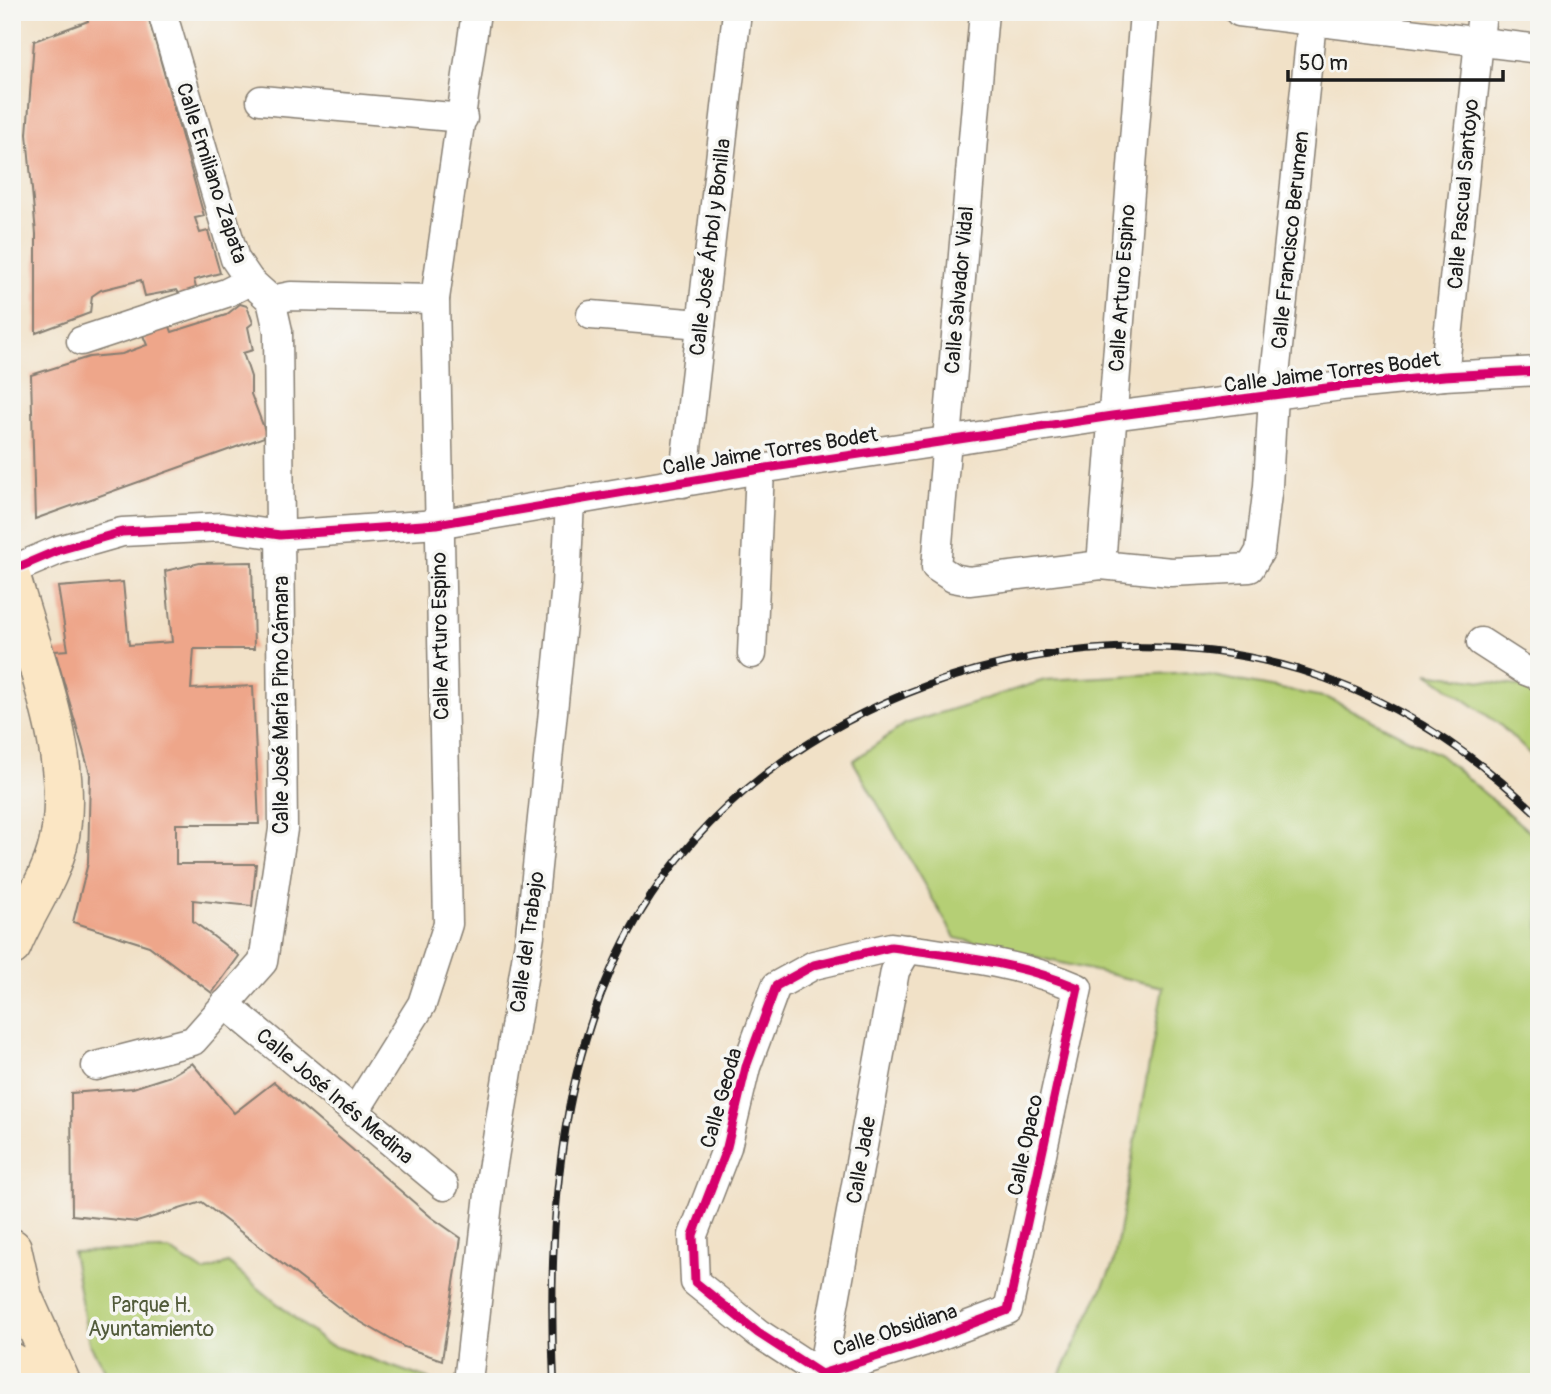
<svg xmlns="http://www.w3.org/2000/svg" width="1551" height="1394" viewBox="0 0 1551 1394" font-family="Pangolin,sans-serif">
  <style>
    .green { fill: #b5cf74; stroke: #687648; stroke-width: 2 }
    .building { fill: #eea68a }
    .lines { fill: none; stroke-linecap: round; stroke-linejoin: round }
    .minor-casing { stroke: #867e72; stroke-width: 31 }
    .secondary-casing { stroke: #867e72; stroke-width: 41 }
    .minor { stroke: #fff; stroke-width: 28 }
    .secondary { stroke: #fbe6c4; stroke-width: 38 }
    .rail-casing { stroke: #1c1c1c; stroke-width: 8 }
    .rail { stroke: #f6f6f2; stroke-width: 5; stroke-dasharray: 16; stroke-linecap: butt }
    .cycleway-casing { stroke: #f6f6f2; stroke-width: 13 }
    .cycleway { stroke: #d6006c; stroke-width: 9 }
    .labels { text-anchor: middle; stroke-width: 7; stroke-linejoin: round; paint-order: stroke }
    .street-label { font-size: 21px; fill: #1c1c1c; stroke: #f6f6f2 }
    .park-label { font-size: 21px; fill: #525b3b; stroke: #f6f6f2 }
  </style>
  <rect width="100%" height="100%" fill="#f6f6f2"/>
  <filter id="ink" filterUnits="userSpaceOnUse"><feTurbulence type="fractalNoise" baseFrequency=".0143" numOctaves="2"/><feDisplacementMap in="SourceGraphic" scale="14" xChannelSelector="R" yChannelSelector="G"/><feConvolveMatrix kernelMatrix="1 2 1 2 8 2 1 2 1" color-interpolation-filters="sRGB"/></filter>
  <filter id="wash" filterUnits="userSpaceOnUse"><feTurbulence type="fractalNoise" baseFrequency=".00686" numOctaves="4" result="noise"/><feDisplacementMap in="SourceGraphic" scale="28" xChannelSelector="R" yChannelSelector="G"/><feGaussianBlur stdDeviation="1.57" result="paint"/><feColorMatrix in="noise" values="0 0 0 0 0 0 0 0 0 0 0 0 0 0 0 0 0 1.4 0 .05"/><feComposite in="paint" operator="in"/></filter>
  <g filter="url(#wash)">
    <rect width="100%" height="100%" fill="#f1e1c7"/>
    <g class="green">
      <path d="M 1192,672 L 1328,698 L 1440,755 L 1539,840 L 1539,1382 L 1057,1382 L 1113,1265 L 1163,987 L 955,938 L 853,761 L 905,724 L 1045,680 Z"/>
      <path d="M 1427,673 L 1539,689 L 1539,763 L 1499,724 Z"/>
      <path d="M 169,1250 L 204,1272 L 228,1263 L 325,1343 L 436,1382 L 112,1382 L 89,1343 L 72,1252 Z"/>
    </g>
    <g id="blocks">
      <g class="building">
        <path d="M 90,12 L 147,12 L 204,216 L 195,218 L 200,233 L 208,231 L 220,273 L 194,280 L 197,292 L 181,297 L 177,290 L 145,296 L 141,280 L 101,290 L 92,296 L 90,313 L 36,333 L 36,234 L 27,134 L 34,41 L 88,21 L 86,13 Z"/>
        <path d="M 240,304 L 247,306 L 253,323 L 248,327 L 253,350 L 243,353 L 251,377 L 251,394 L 267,436 L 35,519 L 31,375 L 89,357 L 122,354 L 147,345 L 142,333 L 169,324 L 172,332 L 226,315 Z"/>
        <path d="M 252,562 L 254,649 L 194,649 L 191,689 L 253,686 L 259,824 L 176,824 L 176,864 L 256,864 L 252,906 L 193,900 L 193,921 L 239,956 L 212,993 L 149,946 L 73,922 L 88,863 L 90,774 L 55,651 L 68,650 L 58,587 L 123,582 L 129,645 L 172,642 L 165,571 L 200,563 Z"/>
        <path d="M 192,1063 L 234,1113 L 274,1082 L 431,1217 L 461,1238 L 442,1360 L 404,1347 L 347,1314 L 202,1202 L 137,1222 L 72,1215 L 71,1093 L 133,1088 L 170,1076 Z"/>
      </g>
    </g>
  </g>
  <g filter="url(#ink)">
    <use href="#blocks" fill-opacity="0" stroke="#867e72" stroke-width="2"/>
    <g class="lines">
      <defs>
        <g id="minor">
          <path d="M 984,12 L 936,567 L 953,578 L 969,581 L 1101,565 L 1171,572 L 1250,568 L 1260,551 L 1268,486 L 1273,395 L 1313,12"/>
          <path d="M 1239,12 L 1539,49"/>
          <path d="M 261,100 L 463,118"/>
          <path d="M 271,300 L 291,296 L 435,299"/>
          <path d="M 591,315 L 701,324"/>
          <path d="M 81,341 L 226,293 L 250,281"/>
          <path d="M 1444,376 L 1482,12"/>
          <path d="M 683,483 L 737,12"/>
          <path d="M 1101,565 L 1144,12"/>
          <path d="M 12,570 L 59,550 L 122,532 L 222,527 L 280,535 L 437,524 L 760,469 L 1112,416 L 1342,386 L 1444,376 L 1539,371"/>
          <path d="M 1481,642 L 1526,671 L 1539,676"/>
          <path d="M 752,654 L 760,469"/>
          <path d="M 891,947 C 955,956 1018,962 1078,988 L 1008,1310 L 923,1342 L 821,1374 L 758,1333 L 695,1282 L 693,1235 L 727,1147 L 746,1067 L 776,986 L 814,965 Z"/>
          <path d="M 225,1004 L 444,1186"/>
          <path d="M 96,1066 L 193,1041 L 263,962 L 283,829 L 278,331 L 271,300 L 250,281 L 235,259 L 162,12"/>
          <path d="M 354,1113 L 422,1004 L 448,924 L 435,299 L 476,12"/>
          <path d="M 468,1382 L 491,1176 L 530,935 L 566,585 L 570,501"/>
          <path d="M 820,1382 L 895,971 L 908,949"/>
        </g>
        <g id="secondary">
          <path d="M 12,580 C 34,658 78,765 58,845 C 50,880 25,913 12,946"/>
          <path d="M 12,1248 L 23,1297 L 61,1382"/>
          <path d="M 12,1362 L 21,1382"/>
        </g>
      </defs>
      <use href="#minor" class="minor-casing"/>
      <use href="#secondary" class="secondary-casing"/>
      <use href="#minor" class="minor"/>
      <use href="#secondary" class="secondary"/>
      <defs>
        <path id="rail" d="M 554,1382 C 547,1226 558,1052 639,915 C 768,699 1063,599 1300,670 C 1392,698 1471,750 1539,816"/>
      </defs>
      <use href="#rail" class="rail-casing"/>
      <use href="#rail" class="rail"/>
      <defs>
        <g id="cycleway">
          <path d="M 12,570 L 59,550 L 122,532 L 222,527 L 280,535 L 437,524 L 760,469 L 1112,416 L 1342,386 L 1444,376 L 1539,371"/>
          <path d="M 891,947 C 955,956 1018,962 1078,988 L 1008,1310 L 923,1342 L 821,1374 L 758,1333 L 695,1282 L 693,1235 L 727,1147 L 746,1067 L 776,986 L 814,965 Z"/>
        </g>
      </defs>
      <use href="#cycleway" class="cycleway-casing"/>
      <use href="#cycleway" class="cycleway"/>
    </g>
  </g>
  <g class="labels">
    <g class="street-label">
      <text transform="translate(212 173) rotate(72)" y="7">Calle Emiliano Zapata</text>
      <text transform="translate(1463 194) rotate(-85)" y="7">Calle Pascual Santoyo</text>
      <text transform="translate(1290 240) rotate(-84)" y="7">Calle Francisco Berumen</text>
      <text transform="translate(710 247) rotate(-83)" y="7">Calle José Árbol y Bonilla</text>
      <text transform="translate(1122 288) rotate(-86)" y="7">Calle Arturo Espino</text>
      <text transform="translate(959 290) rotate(-85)" y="7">Calle Salvador Vidal</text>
      <text transform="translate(1332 372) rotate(-7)" y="7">Calle Jaime Torres Bodet</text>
      <text transform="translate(770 451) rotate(-9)" y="7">Calle Jaime Torres Bodet</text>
      <text transform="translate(440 636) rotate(-91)" y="7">Calle Arturo Espino</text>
      <text transform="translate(281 705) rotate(-90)" y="7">Calle José María Pino Cámara</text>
      <text transform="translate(527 942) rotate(-82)" y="7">Calle del Trabajo</text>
      <text transform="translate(335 1096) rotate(40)" y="7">Calle José Inés Medina</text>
      <text transform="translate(721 1098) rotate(-74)" y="7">Calle Geoda</text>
      <text transform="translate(1025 1145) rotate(-78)" y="7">Calle Opaco</text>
      <text transform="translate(861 1160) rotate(-80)" y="7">Calle Jade</text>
      <text transform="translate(895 1330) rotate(-18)" y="7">Calle Obsidiana</text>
    </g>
    <g class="park-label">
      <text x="151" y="1312">Parque H.<tspan x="151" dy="24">Ayuntamiento</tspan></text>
    </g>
  </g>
  <rect width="1551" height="1394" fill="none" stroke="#f6f6f2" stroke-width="42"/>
  <path d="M1288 70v10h215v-10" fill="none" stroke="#1c1c1c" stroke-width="3.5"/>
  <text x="1299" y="70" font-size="21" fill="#1c1c1c" stroke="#f6f6f2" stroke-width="5" paint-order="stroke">50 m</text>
</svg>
